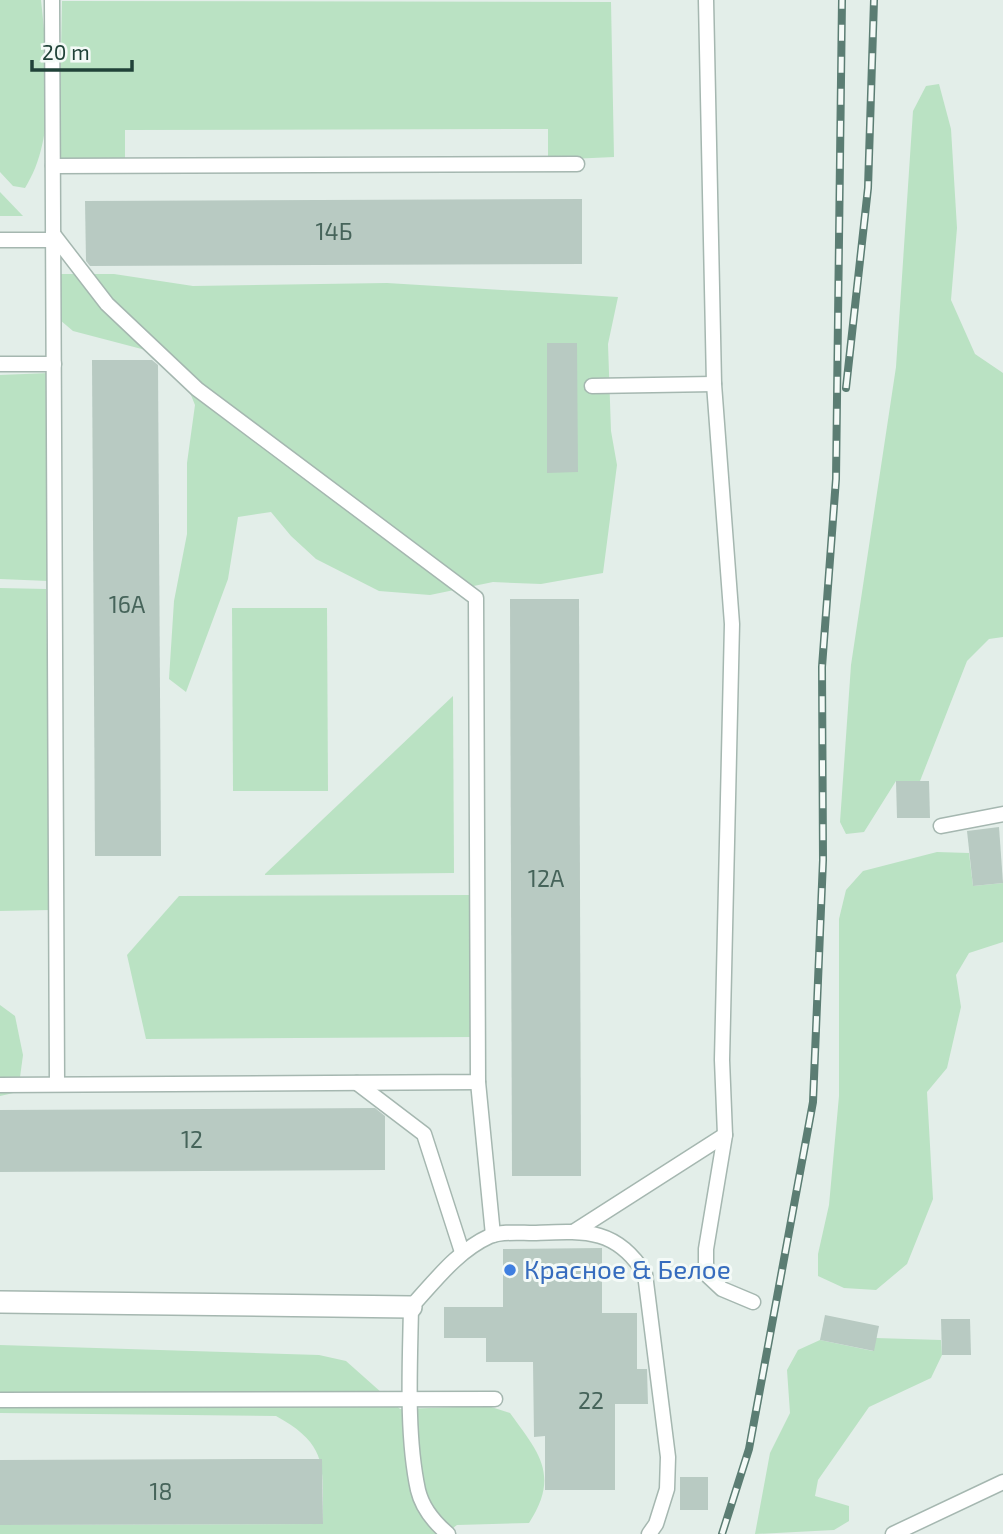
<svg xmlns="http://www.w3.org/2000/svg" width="1003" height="1534" viewBox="0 0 1003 1534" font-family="'Exo 2',sans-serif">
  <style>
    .green { fill: #bae2c3 }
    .building { fill: #b8cac2 }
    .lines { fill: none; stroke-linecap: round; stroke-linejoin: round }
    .service-casing { stroke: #a5b7b0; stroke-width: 17 }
    .minor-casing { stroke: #a5b7b0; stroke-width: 24 }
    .service { stroke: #fff; stroke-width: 14 }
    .minor { stroke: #fff; stroke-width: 21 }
    .rail-casing { stroke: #5b7d73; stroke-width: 8 }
    .rail { stroke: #f4faf7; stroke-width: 5; stroke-dasharray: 16; stroke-linecap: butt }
    .shop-dot { fill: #3f7fe0; stroke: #f4faf7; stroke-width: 2.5 }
    .labels { text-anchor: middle; stroke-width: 6; stroke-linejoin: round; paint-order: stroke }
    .number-label { font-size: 23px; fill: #46645a }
    .shop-label { font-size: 26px; fill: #366cbe; stroke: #f4faf7; text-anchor: start }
  </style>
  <rect width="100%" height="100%" fill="#e3eee9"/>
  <g class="green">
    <path d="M 0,0 L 41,0 C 47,58 58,137 25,188 L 13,186 L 0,172 Z"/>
    <path d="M 62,1 L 611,2 L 614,157 L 548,160 L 548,129 L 125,130 L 125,161 L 59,159 Z"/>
    <path d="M 939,84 L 951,129 L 957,228 L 951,300 L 975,354 L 1003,373 L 1003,637 L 989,639 L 967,661 L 920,781 L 896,781 L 864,832 L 846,834 L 840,822 L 851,665 L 896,367 L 913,111 L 926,86 Z"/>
    <path d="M 0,192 L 23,216 L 0,216 Z"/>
    <path d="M 60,274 L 114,274 L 193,286 L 387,283 L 618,297 L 608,344 L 611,431 L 617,465 L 603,573 L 541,584 L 493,582 L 430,595 L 379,591 L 316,559 L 291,536 L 271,512 L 238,517 L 228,579 L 186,692 L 169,679 L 174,601 L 187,534 L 187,463 L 195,405 L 176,358 L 73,331 L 60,320 Z"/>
    <path d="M 49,373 L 48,581 L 0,579 L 0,375 Z"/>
    <path d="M 0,588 L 46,589 L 51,910 L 0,911 Z"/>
    <path d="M 232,608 L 327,608 L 328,791 L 233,791 Z"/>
    <path d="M 453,696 L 454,873 L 265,875 L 265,874 Z"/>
    <path d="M 937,852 L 969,853 L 973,886 L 1003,883 L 1003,942 L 969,953 L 956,975 L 961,1007 L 947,1068 L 927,1092 L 933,1199 L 907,1264 L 876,1290 L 844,1288 L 818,1276 L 818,1254 L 829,1205 L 839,1096 L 839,919 L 846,890 L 863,871 Z"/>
    <path d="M 471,895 L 472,1037 L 146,1039 L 127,955 L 179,896 Z"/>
    <path d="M 0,1005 L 15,1016 L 23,1055 L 18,1092 L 0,1096 Z"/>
    <path d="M 876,1338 L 941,1340 L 942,1355 L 931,1378 L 869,1407 L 818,1480 L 815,1496 L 849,1506 L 849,1521 L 834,1530 L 755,1534 L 770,1453 L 790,1413 L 787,1370 L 798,1350 L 820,1340 L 873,1351 Z"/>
    <path d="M 0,1345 L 319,1355 L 346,1361 L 400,1409 L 488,1406 L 510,1413 C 539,1453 560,1475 529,1523 L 457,1525 L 445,1534 L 0,1534 L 0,1525 L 323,1524 C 322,1469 331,1446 276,1416 L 0,1413 Z"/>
  </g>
  <g class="building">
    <path d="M 582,199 L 582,264 L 90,266 L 86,261 L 85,201 Z"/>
    <path d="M 547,343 L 577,343 L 578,472 L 547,473 Z"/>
    <path d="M 92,360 L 152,360 L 158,365 L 161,856 L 95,856 Z"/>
    <path d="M 510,599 L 579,599 L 581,1176 L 512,1176 Z"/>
    <path d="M 896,781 L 929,781 L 930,818 L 897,818 Z"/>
    <path d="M 999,827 L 1003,883 L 973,886 L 967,831 Z"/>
    <path d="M 375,1108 L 385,1116 L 385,1170 L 0,1172 L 0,1110 Z"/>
    <path d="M 602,1248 L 602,1313 L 637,1313 L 637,1369 L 647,1369 L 648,1404 L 615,1404 L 615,1490 L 545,1490 L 545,1436 L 534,1437 L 533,1362 L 486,1362 L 486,1338 L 444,1338 L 444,1307 L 503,1307 L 503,1249 Z"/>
    <path d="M 825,1315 L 879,1326 L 874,1351 L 820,1340 Z"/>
    <path d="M 941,1319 L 970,1319 L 971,1355 L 942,1355 Z"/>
    <path d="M 267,1459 L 322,1459 L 323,1524 L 0,1525 L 0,1460 Z"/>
    <rect x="680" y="1477" width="28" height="33"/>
  </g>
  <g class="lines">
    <defs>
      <g id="service">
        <path d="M 52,0 L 57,1084"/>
        <path d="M 706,0 L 714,384 L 732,624 L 722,1060 L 725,1135 L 706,1249 L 706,1274 L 722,1289 L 753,1302"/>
        <path d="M 53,166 L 577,164"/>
        <path d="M 0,240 L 53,240"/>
        <path d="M 0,364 L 54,364"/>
        <path d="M 592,386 L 714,384"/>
        <path d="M 941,826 L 1003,814"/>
        <path d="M 478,1082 L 493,1235"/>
        <path d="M 357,1083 L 424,1134 L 462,1252"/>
        <path d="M 0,1085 L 478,1082 L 476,598 L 197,389 L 107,304 L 53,234"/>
        <path d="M 575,1231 L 725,1135"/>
        <path d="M 0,1400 L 495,1399"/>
        <path d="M 448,1534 C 435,1523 422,1507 418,1490 C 406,1434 410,1364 411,1307 C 435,1281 457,1251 490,1236 C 502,1231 520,1233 533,1233 C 583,1231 616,1227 645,1274 L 668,1457 L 667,1489 L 656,1524 L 649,1534"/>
        <path d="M 893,1534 L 1003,1482"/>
      </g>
      <path id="minor" d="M 0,1302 L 411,1307"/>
    </defs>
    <use href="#service" class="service-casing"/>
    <use href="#minor" class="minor-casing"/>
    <use href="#service" class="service"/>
    <use href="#minor" class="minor"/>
    <defs>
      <g id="rail">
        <path d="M 846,388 L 868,188 L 874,0"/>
        <path d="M 722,1534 L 749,1449 L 813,1102 L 823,860 L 822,667 L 836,479 L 842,0"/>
      </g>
    </defs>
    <use href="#rail" class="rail-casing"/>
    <use href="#rail" class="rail"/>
  </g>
  <circle class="shop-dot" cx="510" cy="1270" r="7"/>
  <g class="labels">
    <g class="number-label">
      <text x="334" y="240">14Б</text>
      <text x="127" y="613">16А</text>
      <text x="546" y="887">12А</text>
      <text x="192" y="1148">12</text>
      <text x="591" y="1409">22</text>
      <text x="161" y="1500">18</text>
    </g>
    <g class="shop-label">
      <text x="524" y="1279">Красное &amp; Белое</text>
    </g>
  </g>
  <path d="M32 60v10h100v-10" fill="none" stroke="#204238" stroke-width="3.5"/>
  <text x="42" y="60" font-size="21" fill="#204238" stroke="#f4faf7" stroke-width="5" paint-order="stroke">20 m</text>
</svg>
